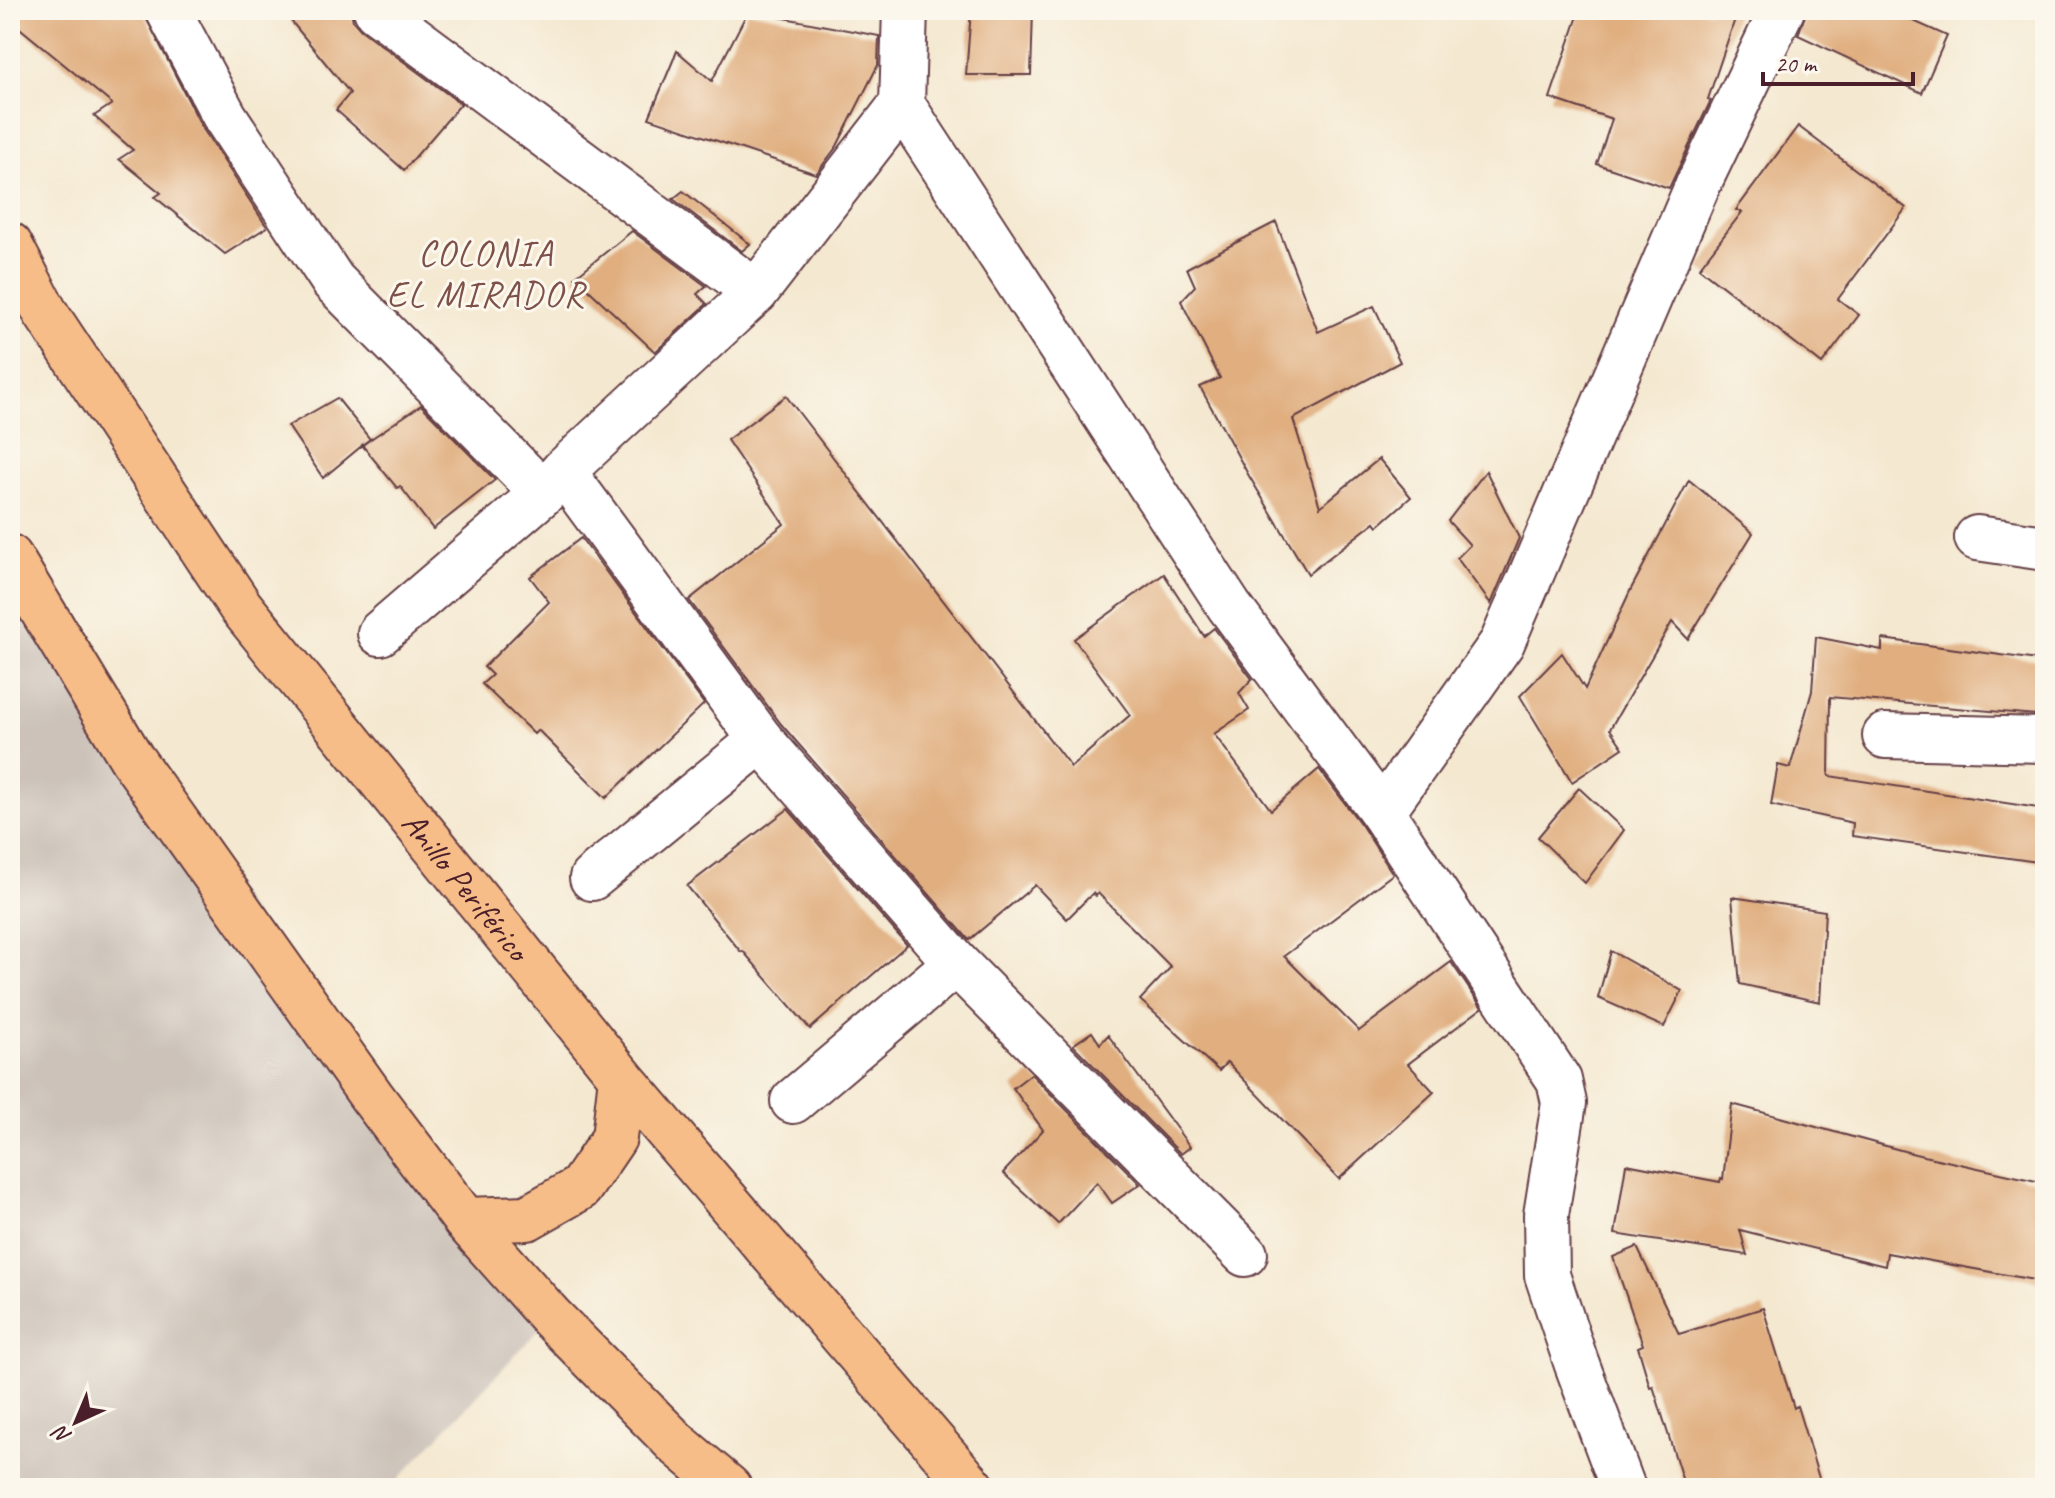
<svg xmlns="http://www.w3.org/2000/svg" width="2055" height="1498" viewBox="0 0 2055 1498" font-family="Caveat,sans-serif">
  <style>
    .industrial { fill: #ccc2b9 }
    .building { fill: #e0ae7f }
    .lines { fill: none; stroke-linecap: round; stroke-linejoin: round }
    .minor-casing { stroke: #643d44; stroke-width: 48 }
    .highway-casing { stroke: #643d44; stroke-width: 48 }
    .minor { stroke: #fff; stroke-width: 44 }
    .highway { stroke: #f7bd88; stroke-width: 44 }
    .labels { text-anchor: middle; stroke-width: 6; stroke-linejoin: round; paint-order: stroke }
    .street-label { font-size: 34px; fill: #4a1f2b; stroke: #fbf7ec }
    .neighbourhood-label { font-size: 36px; letter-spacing: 2px; fill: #7e5148; stroke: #fbf7ec }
  </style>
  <rect width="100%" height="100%" fill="#fbf7ec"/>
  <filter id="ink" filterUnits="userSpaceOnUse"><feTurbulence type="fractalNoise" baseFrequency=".0125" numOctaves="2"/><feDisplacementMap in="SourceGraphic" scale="16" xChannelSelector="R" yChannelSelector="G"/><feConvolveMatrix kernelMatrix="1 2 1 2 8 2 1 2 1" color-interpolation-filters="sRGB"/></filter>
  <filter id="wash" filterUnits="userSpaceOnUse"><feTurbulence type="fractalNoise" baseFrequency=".006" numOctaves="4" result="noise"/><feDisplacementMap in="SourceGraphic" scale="32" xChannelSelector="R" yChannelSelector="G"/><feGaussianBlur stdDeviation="1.8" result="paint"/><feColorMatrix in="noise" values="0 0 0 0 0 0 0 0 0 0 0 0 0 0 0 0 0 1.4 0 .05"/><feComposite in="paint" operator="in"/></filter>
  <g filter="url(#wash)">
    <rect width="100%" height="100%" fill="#f4e8d0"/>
    <path class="industrial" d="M 10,586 L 551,1317 L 390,1488 L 10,1487 Z"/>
    <g id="blocks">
      <g class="building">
        <path d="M 10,10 L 142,10 L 203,129 L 267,227 L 225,254 L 155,197 L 161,193 L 119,159 L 133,150 L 94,116 L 112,104 L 10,20 Z"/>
        <path d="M 282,10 L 351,10 L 353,21 L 361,30 L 461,104 L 404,170 L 336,110 L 350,93 Z"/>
        <path d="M 971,10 L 1033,10 L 1031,75 L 966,75 Z"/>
        <path d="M 1580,10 L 1738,10 L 1708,99 L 1711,100 L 1669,188 L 1597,164 L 1612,119 L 1550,98 Z"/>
        <path d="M 1807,10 L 1889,10 L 1947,36 L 1922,93 L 1798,35 Z"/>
        <path d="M 748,11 L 879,36 L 878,65 L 837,146 L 816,174 L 649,118 L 677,51 L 712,81 Z"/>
        <path d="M 1798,126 L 1906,208 L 1838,299 L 1859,315 L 1822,364 L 1699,268 L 1742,212 L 1736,210 Z"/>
        <path d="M 683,191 L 750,244 L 742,251 L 673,199 Z"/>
        <path d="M 1276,222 L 1318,332 L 1374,306 L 1400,362 L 1293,419 L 1320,507 L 1379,459 L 1411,497 L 1378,526 L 1375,522 L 1308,574 L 1249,476 L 1200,387 L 1220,378 L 1181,301 L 1195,286 L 1187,268 Z"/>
        <path d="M 632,231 L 706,286 L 697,294 L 707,304 L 655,352 L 575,277 Z"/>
        <path d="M 786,396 L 1071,767 L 1130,715 L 1074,639 L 1164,574 L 1204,636 L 1214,628 L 1252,679 L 1239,693 L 1249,710 L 1214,734 L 1271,810 L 1319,769 L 1362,826 L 1393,874 L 1284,956 L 1359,1031 L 1451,962 L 1482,1008 L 1408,1064 L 1434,1092 L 1339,1179 L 1227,1062 L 1219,1071 L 1140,1000 L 1171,967 L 1098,893 L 1096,896 L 1093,893 L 1067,919 L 1035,885 L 969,940 L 781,724 L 689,600 L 784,524 L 727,440 Z"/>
        <path d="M 337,398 L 370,439 L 323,478 L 288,426 Z"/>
        <path d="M 421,405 L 495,480 L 433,529 L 400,486 L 397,488 L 362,445 Z"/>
        <path d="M 1486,471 L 1519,538 L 1491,604 L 1457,558 L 1470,545 L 1448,521 Z"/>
        <path d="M 1689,480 L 1753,533 L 1688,639 L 1672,622 L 1610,729 L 1623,748 L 1572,782 L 1520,696 L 1562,653 L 1585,689 L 1631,589 Z"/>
        <path d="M 581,538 L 704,704 L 606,798 L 538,730 L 534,734 L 482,684 L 492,675 L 484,667 L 549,602 L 530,577 Z"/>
        <path d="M 1816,637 L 1882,650 L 1882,639 L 2045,661 L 2045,678 L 2036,715 L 1830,697 L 1829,776 L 2045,809 L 2045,863 L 1852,836 L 1853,823 L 1771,805 L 1778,765 L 1790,768 L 1812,691 Z"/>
        <path d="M 1579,788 L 1624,830 L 1585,883 L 1538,837 Z"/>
        <path d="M 788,809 L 907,945 L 810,1029 L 743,951 L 741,952 L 687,886 Z"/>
        <path d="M 1732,897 L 1825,911 L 1820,1002 L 1740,984 Z"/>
        <path d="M 1611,951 L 1682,991 L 1664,1027 L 1598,998 Z"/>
        <path d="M 1092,1032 L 1100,1044 L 1108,1035 L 1190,1147 L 1181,1154 L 1073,1045 Z"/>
        <path d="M 1031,1074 L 1140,1184 L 1112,1203 L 1097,1182 L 1058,1224 L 1003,1173 L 1043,1130 L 1013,1088 Z"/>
        <path d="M 1732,1104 L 1915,1154 L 2045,1183 L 2045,1282 L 1887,1253 L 1885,1266 L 1740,1230 L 1747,1255 L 1615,1234 L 1626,1164 L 1720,1182 L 1721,1178 L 1723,1179 Z"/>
        <path d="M 1637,1247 L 1679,1334 L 1763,1308 L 1794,1408 L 1797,1406 L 1822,1488 L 1685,1488 L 1653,1386 L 1650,1387 L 1638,1347 L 1643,1345 L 1613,1257 Z"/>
      </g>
    </g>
  </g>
  <g filter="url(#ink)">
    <use href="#blocks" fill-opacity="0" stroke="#643d44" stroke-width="2"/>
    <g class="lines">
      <defs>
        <g id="minor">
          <path d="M 168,10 L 225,117 L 333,281 L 543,493 L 563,471 L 756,292 L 902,104"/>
          <path d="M 376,10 L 756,292"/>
          <path d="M 905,10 L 902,104 L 1229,606 L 1382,812 L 1559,1080 L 1564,1103 L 1546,1215 L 1547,1275 L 1576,1362 L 1623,1488"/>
          <path d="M 563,471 L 761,740 L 956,963 L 1245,1254"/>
          <path d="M 1977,538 L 2045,548"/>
          <path d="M 380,633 L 543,493"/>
          <path d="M 1885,736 L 2045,740"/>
          <path d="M 1382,812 L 1502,643 L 1696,189 L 1782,10"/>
          <path d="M 592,878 L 761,740"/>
          <path d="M 793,1101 L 956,963"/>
        </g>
        <g id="highway">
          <path id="s1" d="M 10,245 L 45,312 L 240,606 L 621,1077 L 973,1488"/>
          <path d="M 10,557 L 132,759 L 372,1097 L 465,1220 L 551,1317 L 676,1443 L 729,1488"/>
          <path d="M 465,1220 L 527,1218 L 580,1188 L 614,1138 L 621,1077"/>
        </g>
      </defs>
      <use href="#minor" class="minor-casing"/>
      <use href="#highway" class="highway-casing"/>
      <use href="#minor" class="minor"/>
      <use href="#highway" class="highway"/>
    </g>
  </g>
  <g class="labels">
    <g class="street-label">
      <text dy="12" stroke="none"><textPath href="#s1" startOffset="788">Anillo Periférico</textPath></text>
    </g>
    <g class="neighbourhood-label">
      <text x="486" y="265">COLONIA<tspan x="486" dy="41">EL MIRADOR</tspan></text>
    </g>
  </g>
  <rect width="2055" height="1498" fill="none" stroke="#fbf7ec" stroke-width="40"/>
  <g transform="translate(76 1422) rotate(224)" stroke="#fbf7ec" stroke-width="6" paint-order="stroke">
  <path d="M0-6L14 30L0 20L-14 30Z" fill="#4a1f2b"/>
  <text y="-12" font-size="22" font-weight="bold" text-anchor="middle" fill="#4a1f2b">N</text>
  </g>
  <path d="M1763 72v12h150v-12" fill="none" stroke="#4a1f2b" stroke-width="4"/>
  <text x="1775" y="72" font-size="24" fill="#4a1f2b" stroke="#fbf7ec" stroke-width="6" paint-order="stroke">20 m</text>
</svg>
